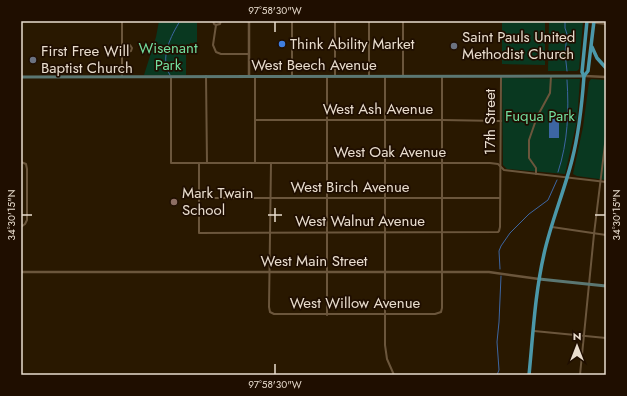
<svg xmlns="http://www.w3.org/2000/svg" width="627" height="396" viewBox="0 0 627 396" font-family="Jost,sans-serif">
  <style>
    .green { fill: #093820 }
    .water { fill: #3d66a2 }
    .lines { fill: none; stroke-linecap: round; stroke-linejoin: round }
    .stream { stroke: #3d66a2; stroke-width: 1 }
    .minor { stroke: #6b563c; stroke-width: 2 }
    .tertiary { stroke: #6b563c; stroke-width: 2.5 }
    .secondary { stroke: #5b7772; stroke-width: 3 }
    .primary { stroke: #4b98a9; stroke-width: 3.5 }
    .ticks { fill: none; stroke: #e9ddce; stroke-width: 1.5 }
    .shop-dot { fill: #3f7fe0; stroke: #1f0e00; stroke-width: 1.5 }
    .worship-dot { fill: #6b7280; stroke: #1f0e00; stroke-width: 1.5 }
    .education-dot { fill: #8d6e63; stroke: #1f0e00; stroke-width: 1.5 }
    .labels { text-anchor: middle; stroke-width: 3.5; stroke-linejoin: round; paint-order: stroke }
    .poi-label { font-size: 15px; fill: #e9ddce; stroke: #1f0e00; text-anchor: start }
    .park-label { font-size: 15px; fill: #73df9f; stroke: #1f0e00 }
    .street-label { font-size: 15px; fill: #e9ddce; stroke: #1f0e00 }
    .neatline { fill: none; stroke: #e9ddce; stroke-width: 1.5 }
    .ticks-label { font-size: 10px; text-anchor: middle; fill: #e9ddce }
  </style>
  <rect width="100%" height="100%" fill="#291800"/>
  <g class="green">
    <path d="M 159,21 L 197,21 L 197,43 L 190,43 L 186,55 L 186,75 L 144,75 L 156,37 Z"/>
    <path d="M 502,21 L 545,21 L 545,65 L 502,64 Z"/>
    <path d="M 549,21 L 583,21 L 579,69 L 577,71 L 548,71 Z"/>
    <path d="M 502,78 L 580,79 L 577,121 L 565,174 L 507,169 L 503,165 Z"/>
    <path d="M 591,79 L 606,80 L 606,180 L 577,176 L 573,174 L 583,127 L 589,82 Z"/>
  </g>
  <rect class="water" x="549" y="118" width="10" height="20"/>
  <g class="lines">
    <g class="stream">
      <path d="M 565,21 L 565,28 L 567,34 L 565,53 L 567,71"/>
      <path d="M 170,75 C 159,58 171,36 180,21"/>
      <path d="M 558,172 C 568,142 569,111 567,80"/>
      <path d="M 500,269 L 499,251 L 501,246 L 510,233 L 529,214 L 548,200 L 557,180"/>
      <path d="M 497,375 L 499,370 L 497,342 L 499,322 L 501,276"/>
    </g>
    <g class="minor">
      <path d="M 122,21 L 122,77"/>
      <path d="M 213,21 L 214,24 L 216,25 L 220,24 L 221,21"/>
      <path d="M 335,21 L 335,76"/>
      <path d="M 403,21 L 403,76"/>
      <path d="M 587,22 L 606,24"/>
      <path d="M 216,25 L 213,45 L 216,52 L 221,54 L 249,54"/>
      <path d="M 122,53 L 131,51 L 132,48 L 130,45 L 122,45"/>
      <path d="M 206,76 L 207,163"/>
      <path d="M 292,76 L 292,21"/>
      <path d="M 369,76 L 369,21"/>
      <path d="M 385,76 L 385,345 L 387,359 L 394,375"/>
      <path d="M 171,77 L 171,163 L 490,163 L 498,164 L 504,170 L 606,182"/>
      <path d="M 255,120 L 442,120 L 501,121"/>
      <path d="M 21,162 L 26,164 L 27,169 L 27,220 L 25,224 L 21,227"/>
      <path d="M 199,163 L 199,233 L 498,232 L 499,231 L 500,227 L 501,77"/>
      <path d="M 255,163 L 255,76"/>
      <path d="M 271,163 L 269,307 L 270,312 L 274,314 L 435,314 L 441,312 L 442,308 L 442,76"/>
      <path d="M 536,174 L 536,168 L 529,158 L 529,140 L 537,117 L 550,93 L 551,76"/>
      <path d="M 200,198 L 500,198"/>
      <path d="M 552,227 L 606,235"/>
      <path d="M 327,315 L 327,76"/>
      <path d="M 534,331 L 606,338"/>
      <path d="M 580,375 L 594,234 L 606,136"/>
    </g>
    <g class="tertiary">
      <path d="M 249,76 L 249,21"/>
      <path d="M 585,76 L 606,77"/>
      <path d="M 21,272 L 489,272 L 539,279"/>
    </g>
    <g class="secondary">
      <path d="M 21,77 L 584,76"/>
      <path d="M 539,279 L 606,286"/>
    </g>
    <g class="primary">
      <path d="M 592,47 L 597,58 L 606,68"/>
      <path d="M 584,76 L 588,71 L 594,21"/>
      <path d="M 529,375 C 533,335 535,293 544,254 C 551,222 564,192 572,160 C 579,133 582,104 584,76 L 582,72 L 587,21"/>
    </g>
  </g>
  <path class="ticks" d="M 275,22 L 275,32M 275,208 L 275,222M 22,215 L 32,215M 268,215 L 282,215M 595,215 L 605,215M 275,364 L 275,374"/>
  <circle class="shop-dot" cx="282" cy="44" r="4"/>
  <g class="worship-dot">
    <circle cx="454" cy="46" r="4"/>
    <circle cx="33" cy="60" r="4"/>
  </g>
  <circle class="education-dot" cx="174" cy="202" r="4"/>
  <g class="labels">
    <g class="poi-label">
      <text x="462" y="42">Saint Pauls United<tspan x="462" dy="17">Methodist Church</tspan></text>
      <text x="290" y="49">Think Ability Market</text>
      <text x="41" y="56">First Free Will<tspan x="41" dy="17">Baptist Church</tspan></text>
      <text x="182" y="198">Mark Twain<tspan x="182" dy="17">School</tspan></text>
    </g>
    <g class="park-label">
      <text x="168" y="53">Wisenant<tspan x="168" dy="17">Park</tspan></text>
      <text x="540" y="121">Fuqua Park</text>
    </g>
    <g class="street-label">
      <text x="314" y="70">West Beech Avenue</text>
      <text x="378" y="114">West Ash Avenue</text>
      <text transform="translate(490 122) rotate(-90)" y="5">17th Street</text>
      <text x="390" y="157">West Oak Avenue</text>
      <text x="350" y="192">West Birch Avenue</text>
      <text x="360" y="226">West Walnut Avenue</text>
      <text x="314" y="266">West Main Street</text>
      <text x="355" y="308">West Willow Avenue</text>
    </g>
  </g>
  <rect width="627" height="396" fill="none" stroke="#1f0e00" stroke-width="44"/>
  <g transform="translate(577 346)" stroke="#1f0e00" stroke-width="3" paint-order="stroke">
  <path d="M0-3L7 15L0 10L-7 15Z" fill="#e9ddce"/>
  <text y="-6" font-size="11" font-weight="bold" text-anchor="middle" fill="#e9ddce">N</text>
  </g>
  <rect x="22" y="22" width="583" height="352" class="neatline"/>
  <g class="ticks-label">
    <text x="275" y="14">97°58'30"W</text>
    <text transform="translate(11 215) rotate(-90)" y="4">34°30'15"N</text>
    <text transform="translate(616 215) rotate(-90)" y="4">34°30'15"N</text>
    <text x="275" y="388">97°58'30"W</text>
  </g>
</svg>
